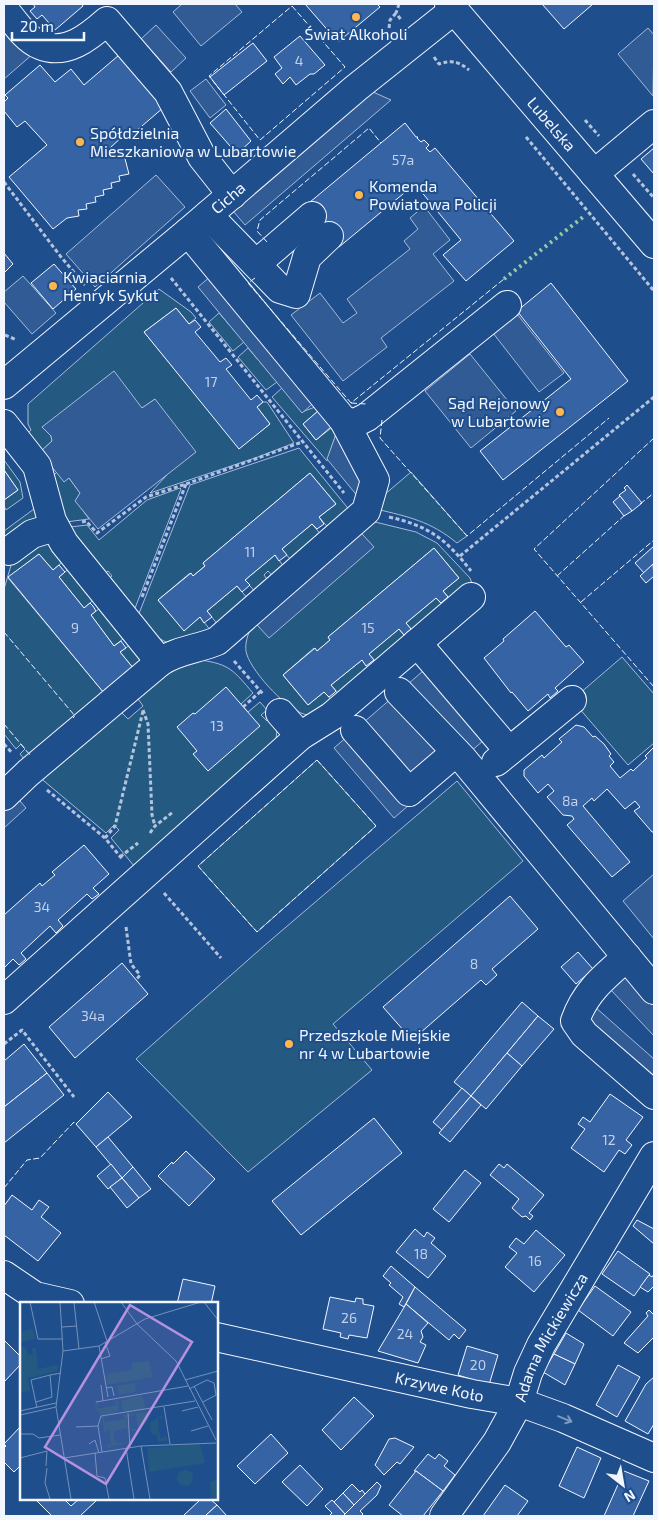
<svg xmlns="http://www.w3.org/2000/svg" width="658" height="1520" viewBox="0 0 658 1520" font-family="'Exo 2',sans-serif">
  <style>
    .green { fill: #245a82; stroke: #a8bbd7 }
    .parking { fill: #305b95; stroke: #a8bbd7 }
    .building { fill: #3563a3; stroke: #f2f6ff }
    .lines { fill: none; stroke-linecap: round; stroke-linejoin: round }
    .minor-casing { stroke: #f2f6ff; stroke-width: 30 }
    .major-casing { stroke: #f2f6ff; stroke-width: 30 }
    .path { stroke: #b3c4dc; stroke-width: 3; stroke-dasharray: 4 2.5; stroke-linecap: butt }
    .minor { stroke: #1f4e8c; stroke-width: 28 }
    .major { stroke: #1f4e8c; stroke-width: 28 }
    .hedge { stroke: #97c8a6; stroke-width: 4; stroke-dasharray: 2.5 4; stroke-linecap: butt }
    .fence { stroke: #f2f6ff; stroke-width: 1; stroke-dasharray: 6 2.5; stroke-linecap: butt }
    .oneway { stroke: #7e9ac0 }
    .poi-dot { fill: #ffb74d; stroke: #1f4e8c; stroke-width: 2 }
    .labels { text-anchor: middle; stroke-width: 4; stroke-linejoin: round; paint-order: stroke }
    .number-label { font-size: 14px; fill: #c3d1e8 }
    .poi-label { font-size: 16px; fill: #f2f6ff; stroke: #1f4e8c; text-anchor: start }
    .street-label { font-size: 16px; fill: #f2f6ff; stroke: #1f4e8c }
    .inset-road { fill: none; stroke: #7391ba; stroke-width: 1 }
    .view { fill: #b691df; fill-opacity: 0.15; stroke: #b691df; stroke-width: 2.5 }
    .inset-edge { fill: none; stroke: #f2f6ff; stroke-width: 2.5 }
  </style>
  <rect width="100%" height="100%" fill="#1f4e8c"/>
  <g class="green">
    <path d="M 159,289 L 191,312 L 196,318 L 189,324 L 176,308 L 144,332 L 239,448 L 270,424 L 257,407 L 263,402 L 267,402 L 294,443 L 258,457 L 150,493 L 167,475 L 155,399 L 142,408 L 42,427 L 51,436 L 52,441 L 40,452 L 27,434 L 31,430 L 28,424 L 28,404 Z"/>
    <path d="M 219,313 L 244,342 L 233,351 L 209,322 Z"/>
    <path d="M 248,348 L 277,382 L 266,390 L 238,357 Z"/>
    <path d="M 282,388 L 302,412 L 315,407 L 331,421 L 328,424 L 318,411 L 303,424 L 316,440 L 335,425 L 336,434 L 327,461 L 272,397 Z"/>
    <path d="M 299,448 L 351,512 L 331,531 L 319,517 L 336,504 L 310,473 L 203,563 L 205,566 L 193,576 L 190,573 L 158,600 L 184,630 L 200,617 L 211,631 L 168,643 L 158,638 L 136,621 L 190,485 Z"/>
    <path d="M 4,460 L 20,482 L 23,498 L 6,510 L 4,506 L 4,500 L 18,490 L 4,470 Z"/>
    <path d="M 57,472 L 64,481 L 69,478 L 80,493 L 76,501 L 89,519 L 66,522 L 52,477 Z"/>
    <path d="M 411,472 L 467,536 L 457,543 C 430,521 409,517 376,509 L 384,495 Z"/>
    <path d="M 180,488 L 181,489 L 132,616 L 105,582 L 112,576 L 108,571 L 101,576 L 70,527 L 87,525 L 99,540 L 147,500 Z"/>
    <path d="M 38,506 L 40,512 L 32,526 L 4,546 L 4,531 Z"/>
    <path d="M 371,521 L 416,532 L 437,543 L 470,578 L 473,586 L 456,606 L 443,591 L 459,578 L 434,548 L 328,637 L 330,640 L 317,651 L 314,648 L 283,675 L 308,705 L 324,692 L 337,706 C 328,710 317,716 308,715 C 289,713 253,673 247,655 C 244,646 247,638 250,629 L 361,533 Z"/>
    <path d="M 312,524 L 323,537 L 293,563 L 282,549 Z"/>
    <path d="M 41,542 C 54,544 58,549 66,559 L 53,570 L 39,554 L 8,578 L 104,693 L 134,669 L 120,652 L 134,642 L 142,655 L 141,669 L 134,676 L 62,736 L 25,760 L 20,754 L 25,749 L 21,744 L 16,749 L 4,734 L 4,589 L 12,562 L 34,543 Z"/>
    <path d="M 275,555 L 285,568 L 274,578 L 268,571 L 264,575 L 269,582 L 256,593 L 245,580 Z"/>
    <path d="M 72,566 L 97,597 L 84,608 L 59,577 Z"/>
    <path d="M 237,586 L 249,600 L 218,625 L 207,611 Z"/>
    <path d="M 436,598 L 449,612 L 418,637 L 406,623 Z"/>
    <path d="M 104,605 L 128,635 L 114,646 L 91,615 Z"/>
    <path d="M 399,629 L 411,644 L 382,669 L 369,654 Z"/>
    <path d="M 622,657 L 654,694 L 654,743 L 628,765 L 572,700 Z"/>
    <path d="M 200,660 C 230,664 234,671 253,693 L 241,704 L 248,712 L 260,702 L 267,710 L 261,715 L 267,721 L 273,717 L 277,730 L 276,739 L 139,872 L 111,838 L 119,830 L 114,825 L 106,833 L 38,776 L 129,701 L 132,704 L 122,713 L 128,719 L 143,706 L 136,696 L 171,668 Z"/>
    <path d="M 362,660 L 374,675 L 344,700 L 331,685 Z"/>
    <path d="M 317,760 L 376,826 L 257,932 L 198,866 Z"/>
    <path d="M 457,781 L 523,861 L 333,1024 L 372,1070 L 248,1172 L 136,1059 L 265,945 Z"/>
  </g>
  <g class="parking">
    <path d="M 182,4 L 235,4 L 242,12 L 201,46 L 173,12 Z"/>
    <path d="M 4,24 L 34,53 L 4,79 Z"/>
    <path d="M 156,25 L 186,58 L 171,72 L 141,39 Z"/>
    <path d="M 648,28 L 654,35 L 653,96 L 618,54 Z"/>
    <path d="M 206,79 L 226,105 L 210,118 L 190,91 Z"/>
    <path d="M 373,92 L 391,100 L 245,225 L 233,211 Z"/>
    <path d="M 156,175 L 185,207 L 95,287 L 66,254 Z"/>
    <path d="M 424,206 L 450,240 L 433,254 L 454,281 L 381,338 L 387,347 L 343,381 L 291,315 L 320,293 L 343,323 L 357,313 L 347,299 L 410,249 L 404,241 L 418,229 L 410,218 Z"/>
    <path d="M 212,275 L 316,401 L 302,413 L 198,287 Z"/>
    <path d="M 23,276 L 56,313 L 32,334 L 4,302 L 4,292 Z"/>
    <path d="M 517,314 L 564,373 L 539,392 L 493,333 Z"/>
    <path d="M 470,354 L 516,411 L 471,448 L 425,391 Z"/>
    <path d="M 114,371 L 142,408 L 155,399 L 196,452 L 98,529 L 75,501 L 80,493 L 69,478 L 64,482 L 40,452 L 52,441 L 51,436 L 42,427 Z"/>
    <path d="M 336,434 L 368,478 L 359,498 L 327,459 Z"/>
    <path d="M 352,523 L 374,547 L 269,638 L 247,614 Z"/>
    <path d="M 423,671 L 484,740 L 394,818 L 334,748 Z"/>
    <path d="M 4,782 L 26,808 L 4,828 Z"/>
    <path d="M 654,874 L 654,939 L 623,901 Z"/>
    <path d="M 625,973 L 654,1004 L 654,1036 L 610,989 Z"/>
    <path d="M 595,1007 L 654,1059 L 654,1078 L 573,1016 Z"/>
  </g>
  <g class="building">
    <path d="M 33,4 L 82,4 L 83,6 L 55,30 L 42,15 L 37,19 L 30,11 L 35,7 Z"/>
    <path d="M 305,4 L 377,4 L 380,7 L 338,42 Z"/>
    <path d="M 542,4 L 593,4 L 564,29 Z"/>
    <path d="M 300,36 L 325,65 L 314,74 L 310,74 L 296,85 L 290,77 L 283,84 L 275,74 L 282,68 L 274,57 Z"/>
    <path d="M 253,43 L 267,61 L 224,95 L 210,77 Z"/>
    <path d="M 119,55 L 164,107 L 127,139 L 124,135 L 110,148 L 118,157 L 124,155 L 129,174 L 119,176 L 120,181 L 111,183 L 112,188 L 103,190 L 104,195 L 95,197 L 96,202 L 86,204 L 87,209 L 78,210 L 79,216 L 67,218 L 53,229 L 9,177 L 47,145 L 25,121 L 17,127 L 4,111 L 4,102 L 8,98 L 5,95 L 40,65 L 55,82 L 71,69 L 84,85 Z"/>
    <path d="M 226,109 L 251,141 L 237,154 L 210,123 Z"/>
    <path d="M 405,123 L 416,137 L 418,137 L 417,138 L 421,142 L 424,140 L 429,145 L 426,148 L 430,152 L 435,148 L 514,241 L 466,281 L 443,255 L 461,240 L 415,184 L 339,247 L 304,207 Z"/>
    <path d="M 654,148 L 654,171 L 653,173 L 641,159 Z"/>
    <path d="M 4,253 L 13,264 L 4,273 Z"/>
    <path d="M 54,264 L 76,289 L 53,309 L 31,283 Z"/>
    <path d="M 551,283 L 628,381 L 503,480 L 480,451 L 571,379 L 517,311 Z"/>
    <path d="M 176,308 L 189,324 L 195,320 L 201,327 L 195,332 L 220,362 L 226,358 L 232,365 L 226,369 L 251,400 L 257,395 L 263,402 L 257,407 L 270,424 L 239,449 L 144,332 Z"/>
    <path d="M 318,411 L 331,427 L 316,440 L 303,424 Z"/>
    <path d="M 4,470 L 18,490 L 4,500 Z"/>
    <path d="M 310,473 L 336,504 L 319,517 L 324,524 L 317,529 L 312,524 L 282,549 L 287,555 L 279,561 L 275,555 L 245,580 L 250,585 L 242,592 L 237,586 L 207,611 L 212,617 L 204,623 L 200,617 L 184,631 L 158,600 L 191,573 L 193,576 L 205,566 L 203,563 Z"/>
    <path d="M 627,485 L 642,503 L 632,511 L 619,495 L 626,490 L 624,488 Z"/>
    <path d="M 620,496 L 632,511 L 624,516 L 613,502 Z"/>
    <path d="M 654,546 L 654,563 L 644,573 L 635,563 Z"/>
    <path d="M 434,548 L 459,578 L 443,591 L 448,597 L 441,603 L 436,598 L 406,623 L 411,629 L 408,632 L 404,635 L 399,629 L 369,654 L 374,660 L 366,666 L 362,660 L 331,685 L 336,691 L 333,694 L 329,697 L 324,692 L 308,705 L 283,675 L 315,648 L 317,651 L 330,640 L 328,637 Z"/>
    <path d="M 39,554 L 53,570 L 59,565 L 65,572 L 59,577 L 84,608 L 90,603 L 93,606 L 96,611 L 91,615 L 114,646 L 121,641 L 126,648 L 120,652 L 134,669 L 104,693 L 8,577 Z"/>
    <path d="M 653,564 L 654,576 L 646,583 L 640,576 Z"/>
    <path d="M 535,611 L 566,647 L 569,645 L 584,662 L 555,688 L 558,691 L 550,698 L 548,694 L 528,711 L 512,692 L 511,693 L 484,658 L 504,641 L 503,639 Z"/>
    <path d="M 226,687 L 260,726 L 208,771 L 193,754 L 197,751 L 177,727 L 193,713 L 195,714 Z"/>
    <path d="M 576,725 L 584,727 L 593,737 L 595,736 L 604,744 L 611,754 L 609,756 L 614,762 L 610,766 L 620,778 L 631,769 L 633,771 L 647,758 L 645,756 L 654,747 L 654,832 L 652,832 L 634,811 L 640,807 L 635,801 L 625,809 L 607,789 L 594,801 L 592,798 L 583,806 L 630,862 L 612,877 L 567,825 L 574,819 L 572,816 L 563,815 L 547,797 L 554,791 L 548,784 L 538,793 L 524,776 L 524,770 L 542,755 L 544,758 L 562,742 L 559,739 Z"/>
    <path d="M 84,845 L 109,874 L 93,888 L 99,894 L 92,899 L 87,894 L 58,920 L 63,926 L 56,933 L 50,926 L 21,953 L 26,959 L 19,965 L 13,959 L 4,968 L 4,915 L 40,883 L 42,886 L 55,875 L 52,872 Z"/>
    <path d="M 510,896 L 538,929 L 492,969 L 497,975 L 486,985 L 481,980 L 412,1040 L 383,1007 Z"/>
    <path d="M 578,952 L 593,969 L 576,984 L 561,967 Z"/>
    <path d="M 122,963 L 148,994 L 75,1058 L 49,1027 Z"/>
    <path d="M 522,1002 L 538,1016 L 471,1096 L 454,1082 Z"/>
    <path d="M 538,1016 L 554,1029 L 522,1066 L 507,1053 Z"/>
    <path d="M 24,1044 L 47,1073 L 4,1107 L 4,1061 Z"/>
    <path d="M 507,1053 L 522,1066 L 486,1109 L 471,1096 Z"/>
    <path d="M 47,1073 L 64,1095 L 4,1143 L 4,1107 Z"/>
    <path d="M 462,1088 L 471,1096 L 442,1130 L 433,1122 Z"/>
    <path d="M 108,1092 L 132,1117 L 96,1147 L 76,1124 Z"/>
    <path d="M 610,1094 L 643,1117 L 626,1140 L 632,1145 L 625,1154 L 619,1150 L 604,1172 L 571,1148 L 585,1129 L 578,1124 L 583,1117 L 590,1122 Z"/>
    <path d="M 471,1096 L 481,1105 L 450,1142 L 439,1133 Z"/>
    <path d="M 374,1118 L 402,1153 L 301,1235 L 272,1201 Z"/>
    <path d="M 108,1137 L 133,1167 L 122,1178 L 96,1147 Z"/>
    <path d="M 186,1151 L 215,1179 L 189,1206 L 158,1176 L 172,1162 L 173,1164 Z"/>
    <path d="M 111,1164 L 122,1178 L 108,1189 L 97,1176 Z"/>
    <path d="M 499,1164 L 504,1168 L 507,1164 L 544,1195 L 529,1213 L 533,1216 L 530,1220 L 526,1216 L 522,1217 L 512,1208 L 519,1199 L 490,1175 Z"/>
    <path d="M 133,1167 L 151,1189 L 139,1198 L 122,1178 Z"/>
    <path d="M 465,1170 L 481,1183 L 449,1222 L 433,1209 Z"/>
    <path d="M 122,1178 L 139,1198 L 127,1208 L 110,1187 Z"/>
    <path d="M 12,1195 L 32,1210 L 39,1200 L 49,1207 L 41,1217 L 61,1233 L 38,1261 L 4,1235 L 4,1206 Z"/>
    <path d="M 637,1220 L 654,1229 L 654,1244 L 633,1226 Z"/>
    <path d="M 415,1229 L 424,1237 L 427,1232 L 435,1238 L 431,1243 L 446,1256 L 428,1278 L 396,1252 Z"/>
    <path d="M 536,1230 L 565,1255 L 534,1292 L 505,1267 L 517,1253 L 509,1247 L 516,1238 L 524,1244 Z"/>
    <path d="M 618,1251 L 650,1274 L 634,1296 L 602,1274 Z"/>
    <path d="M 391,1266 L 415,1287 L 404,1307 L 399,1304 L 403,1297 L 389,1285 L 391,1283 L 383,1276 Z"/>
    <path d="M 654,1274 L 654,1286 L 648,1292 L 640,1287 L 649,1275 L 652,1277 Z"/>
    <path d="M 183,1279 L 215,1286 L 211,1304 L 177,1304 Z"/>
    <path d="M 595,1286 L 631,1312 L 613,1336 L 578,1310 Z"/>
    <path d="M 415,1287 L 466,1330 L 459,1339 L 454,1334 L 449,1340 L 406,1304 Z"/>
    <path d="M 330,1297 L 355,1302 L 356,1298 L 363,1299 L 363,1304 L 374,1306 L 367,1338 L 349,1335 L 348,1339 L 340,1337 L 341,1333 L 323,1329 Z"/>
    <path d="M 406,1304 L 428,1323 L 421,1331 L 423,1337 L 420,1342 L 426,1345 L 418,1363 L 378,1351 Z"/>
    <path d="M 649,1310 L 654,1315 L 654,1337 L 638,1353 L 624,1343 L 648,1316 L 646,1313 Z"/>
    <path d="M 566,1333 L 584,1344 L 575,1364 L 554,1354 Z"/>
    <path d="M 4,1340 L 21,1357 L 21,1364 L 4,1382 Z"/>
    <path d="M 467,1346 L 498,1355 L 489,1385 L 458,1375 Z"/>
    <path d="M 554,1354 L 575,1364 L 565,1385 L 543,1372 Z"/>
    <path d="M 618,1365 L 640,1377 L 617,1417 L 596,1405 Z"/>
    <path d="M 654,1377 L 654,1424 L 648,1434 L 625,1421 L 646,1384 Z"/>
    <path d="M 354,1397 L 374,1416 L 341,1450 L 322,1430 Z"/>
    <path d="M 21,1426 L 21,1465 L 14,1472 L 4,1462 L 4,1448 L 6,1446 L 4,1444 Z"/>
    <path d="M 271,1434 L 288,1453 L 255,1484 L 237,1466 Z"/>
    <path d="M 395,1438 L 414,1447 L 400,1464 L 397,1462 L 384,1475 L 375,1465 L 389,1439 Z"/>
    <path d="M 577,1447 L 601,1458 L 584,1498 L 559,1486 Z"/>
    <path d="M 428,1454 L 435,1459 L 439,1454 L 448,1461 L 444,1466 L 455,1475 L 443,1491 L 416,1471 L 414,1471 Z"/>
    <path d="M 300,1465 L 323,1489 L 307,1506 L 282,1482 Z"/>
    <path d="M 416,1471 L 443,1491 L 423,1516 L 403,1516 L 389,1505 Z"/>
    <path d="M 624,1471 L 649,1481 L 633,1516 L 604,1516 Z"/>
    <path d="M 377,1482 L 381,1486 L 377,1495 L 360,1511 L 363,1514 L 361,1516 L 343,1516 Z"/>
    <path d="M 352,1484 L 360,1492 L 362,1490 L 365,1494 L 354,1505 L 343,1493 Z"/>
    <path d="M 505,1485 L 528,1501 L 517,1516 L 483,1516 Z"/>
    <path d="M 343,1493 L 354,1505 L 345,1514 L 334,1502 Z"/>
    <path d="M 35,1499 L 64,1499 L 71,1506 L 79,1499 L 98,1499 L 80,1516 L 52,1516 Z"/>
    <path d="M 201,1499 L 210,1499 L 217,1505 L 205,1516 L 183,1516 Z"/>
    <path d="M 332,1500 L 345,1514 L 343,1516 L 329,1516 L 332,1513 L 325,1506 Z"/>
    <path d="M 217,1505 L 227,1516 L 205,1516 Z"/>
  </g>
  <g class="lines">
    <defs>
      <g id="minor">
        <path d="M 4,9 C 14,21 25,39 40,45 C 66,56 89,37 107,21 L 168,92 L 202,157 L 232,195"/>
        <path d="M 594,174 L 654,124"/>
        <path d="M 208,215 L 280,289 L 296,294 L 307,257 L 329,236"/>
        <path d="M 256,264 L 312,216"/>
        <path id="s1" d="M 4,385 L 188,232 L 356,88 L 454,10"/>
        <path d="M 344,421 L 355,423 L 367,417 L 507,305"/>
        <path d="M 4,424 L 37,466 L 52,521 L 64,543 L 160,662"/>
        <path d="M 9,551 L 32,534 L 55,527"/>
        <path d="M 417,643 L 509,751"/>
        <path d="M 399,692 L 463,759 L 654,990"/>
        <path d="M 280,713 L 300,736"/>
        <path d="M 355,730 L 409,792 L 456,752"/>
        <path d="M 496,762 L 572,700"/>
        <path d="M 4,796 L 28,773 L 160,662 C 177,650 198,649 217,641 L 366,511 L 375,480 L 344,421 L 188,232"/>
        <path d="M 627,957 C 604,977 585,992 575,1021 L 584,1034 L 654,1095"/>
        <path d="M 4,1000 L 300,736 L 332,716 L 471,597"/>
        <path d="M 4,1275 L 35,1296 L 70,1304"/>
        <path id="s2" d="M 216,1337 L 472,1394 L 519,1402 L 563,1418 L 654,1458"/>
        <path id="s3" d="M 444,1516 L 497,1442 L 519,1402 L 528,1373 L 541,1345 L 654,1156"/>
      </g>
      <g id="major">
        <path id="s4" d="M 449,4 L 654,244"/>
      </g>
    </defs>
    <use href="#minor" class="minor-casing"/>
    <use href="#major" class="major-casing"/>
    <g class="path">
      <path d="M 399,4 L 396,13 L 402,21"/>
      <path d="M 389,28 L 390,20 L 396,13"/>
      <path d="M 434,57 L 439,64 C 452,60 458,61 469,70"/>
      <path d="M 585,120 L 599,136"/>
      <path d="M 526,137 L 654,291"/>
      <path d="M 633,174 L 654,198"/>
      <path d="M 4,182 L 61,257 L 85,285"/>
      <path d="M 171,278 L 344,493"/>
      <path d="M 5,335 L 17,340"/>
      <path d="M 389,517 C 429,526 446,539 471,571"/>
      <path d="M 82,522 L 86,521 L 97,533 L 146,497 L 186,484 L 302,442"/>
      <path d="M 460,556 L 654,397"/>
      <path d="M 142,597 L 186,484"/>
      <path d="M 234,661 L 263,694"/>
      <path d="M 243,707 L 261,691"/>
      <path d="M 143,710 L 148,724 L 152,815 L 155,826"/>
      <path d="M 4,744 L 12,753"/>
      <path d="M 47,790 L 105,838 L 123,860"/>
      <path d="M 150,833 L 155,826 L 173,812"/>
      <path d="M 105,838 L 115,826 L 143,711"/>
      <path d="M 120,857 L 138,843"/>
      <path d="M 164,893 L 221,958"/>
      <path d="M 126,927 L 131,964 L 140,975 L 136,980"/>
      <path d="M 4,1044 L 22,1030 L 74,1097"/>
    </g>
    <use href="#minor" class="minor"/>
    <use href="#major" class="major"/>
    <path class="hedge" d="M 504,279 L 583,217"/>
    <g class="fence">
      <path d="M 292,6 L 345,67 L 260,140 L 209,76 Z"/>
      <path d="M 267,242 L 257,231 L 260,220 L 369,128 L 381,143"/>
      <path d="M 255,278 L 248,283 L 351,403 L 504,279"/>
      <path d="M 351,403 L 366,404"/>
      <path d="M 382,420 L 380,438 L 467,536 L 609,418"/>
      <path d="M 654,438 L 534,549 L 654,687"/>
      <path d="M 640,504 L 654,493"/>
      <path d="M 557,576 L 626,514"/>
      <path d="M 581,602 L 654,540"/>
      <path d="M 4,632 L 75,716 L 73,718"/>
      <path d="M 4,724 L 30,755 L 31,753"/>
      <path d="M 317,760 L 376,826 L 257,932 L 198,866 Z"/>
      <path d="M 4,1188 L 27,1160 L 40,1158 L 74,1122 L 76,1124"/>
    </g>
  </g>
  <defs><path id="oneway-shaft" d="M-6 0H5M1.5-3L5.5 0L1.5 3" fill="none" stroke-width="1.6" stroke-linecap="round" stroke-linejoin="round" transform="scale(1.25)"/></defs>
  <use class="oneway" href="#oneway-shaft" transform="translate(565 1419) rotate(22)"/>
  <g class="poi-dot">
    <circle cx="356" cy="17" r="5"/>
    <circle cx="80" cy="142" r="5"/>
    <circle cx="359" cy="195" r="5"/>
    <circle cx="53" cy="286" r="5"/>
    <circle cx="560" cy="412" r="5"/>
    <circle cx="289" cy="1044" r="5"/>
  </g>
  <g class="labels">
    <g class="number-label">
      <text x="299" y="66">4</text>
      <text x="403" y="165">57a</text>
      <text x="211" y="387">17</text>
      <text x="250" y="557">11</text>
      <text x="75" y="633">9</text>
      <text x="368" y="633">15</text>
      <text x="217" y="731">13</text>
      <text x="570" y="806">8a</text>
      <text x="42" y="912">34</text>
      <text x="474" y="969">8</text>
      <text x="93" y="1021">34a</text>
      <text x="609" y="1145">12</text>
      <text x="421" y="1259">18</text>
      <text x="535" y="1266">16</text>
      <text x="349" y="1323">26</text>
      <text x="405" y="1339">24</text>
      <text x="478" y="1370">20</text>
    </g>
    <g class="poi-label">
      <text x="356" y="40" text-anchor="middle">Świat Alkoholi</text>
      <text x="90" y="139">Spółdzielnia<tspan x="90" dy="18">Mieszkaniowa w Lubartowie</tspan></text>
      <text x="369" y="192">Komenda<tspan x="369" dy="18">Powiatowa Policji</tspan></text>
      <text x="63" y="283">Kwiaciarnia<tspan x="63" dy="18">Henryk Sykut</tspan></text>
      <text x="550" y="409" text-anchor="end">Sąd Rejonowy<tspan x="550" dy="18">w Lubartowie</tspan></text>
      <text x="299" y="1041">Przedszkole Miejskie<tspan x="299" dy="18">nr 4 w Lubartowie</tspan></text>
    </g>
    <g class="street-label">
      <text dy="6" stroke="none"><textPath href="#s4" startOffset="158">Lubelska</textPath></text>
      <text dy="6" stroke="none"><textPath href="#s1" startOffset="292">Cicha</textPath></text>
      <text dy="6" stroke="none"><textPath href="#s3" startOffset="209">Adama Mickiewicza</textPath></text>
      <text dy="6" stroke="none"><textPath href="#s2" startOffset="229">Krzywe Koło</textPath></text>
    </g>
  </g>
  <g transform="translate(20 1302)">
    <rect width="198" height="198" fill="#1f4e8c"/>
    <path d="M 13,27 L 15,37 L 0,40 L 0,30 ZM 1,45 L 6,45 L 8,53 L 13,52 L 12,46 L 16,46 L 18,67 L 38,63 L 37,69 L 8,76 L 10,89 L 0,90 ZM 129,59 L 133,75 L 87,83 L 86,72 L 112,68 L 112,61 ZM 115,81 L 116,90 L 99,93 L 97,84 ZM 122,93 L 126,107 L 106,110 L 102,106 L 102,98 ZM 94,97 L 99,100 L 98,110 L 81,113 L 76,107 L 75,101 L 78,100 L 77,107 L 97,103 ZM 127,110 L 128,119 L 117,129 L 112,129 L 112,126 L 118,128 L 116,112 L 110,115 L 111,112 ZM 102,111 L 107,113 L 108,135 L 107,126 L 94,129 L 94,136 L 97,141 L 108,140 L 88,146 L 86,141 L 91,143 L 89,127 L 84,130 L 82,115 L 85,114 L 84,120 L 105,117 ZM 142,113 L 143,117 L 138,116 L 139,131 L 141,137 L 146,134 L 147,139 L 138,140 L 137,133 L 131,131 L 130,121 ZM 180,142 L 185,161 L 129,170 L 127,146 ZM157 176a8 8 0 1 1 16 0a8 8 0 1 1-16 0ZM 197,178 L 197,197 L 191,197 L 190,180 Z" fill="#245a82"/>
    <path class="inset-road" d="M 10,0 L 18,37 L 43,37M 40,0 L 43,49 L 36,105 L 51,197M 54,0 L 59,47M 74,0 L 87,39M 101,0 L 117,22 L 156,59 L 196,138M 184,0 L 198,18M 42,25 L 57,24M 79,44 L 88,95M 43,49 L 79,44 L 125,17 L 181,0M 81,57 L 90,54 L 85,40M 165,78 L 198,69M 81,83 L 83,99M 174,84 L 192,118M 86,86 L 92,85 L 94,94M 169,87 L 187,78 L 194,81 L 196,93 L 183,100M 16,100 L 32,95 L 30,73 L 41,71M 76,100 L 168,84M 144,105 L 150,142M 17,106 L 11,78 L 30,73M 0,109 L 36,101M 162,109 L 178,105M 108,111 L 110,146M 0,113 L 36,105M 56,125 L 78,124M 171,129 L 188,124M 0,132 L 13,132 L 19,136 L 40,133M 69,142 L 75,138 L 79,151M 121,144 L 130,197M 106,146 L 114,197M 82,150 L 78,124 L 81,114 L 175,99M 75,151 L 77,174 L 85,176 L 89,197M 0,156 L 27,149 L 26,164M 44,156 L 121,144 L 196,141M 27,166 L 25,181 L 30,197"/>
    <path class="view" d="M 110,3 L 172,40 L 86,182 L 25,145 Z"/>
    <rect width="198" height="198" class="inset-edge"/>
  </g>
  <rect width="658" height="1520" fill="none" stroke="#f2f6ff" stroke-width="10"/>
  <g transform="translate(623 1485) rotate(149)" stroke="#1f4e8c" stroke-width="4" paint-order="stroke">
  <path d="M0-4L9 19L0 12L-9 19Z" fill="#f2f6ff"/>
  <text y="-8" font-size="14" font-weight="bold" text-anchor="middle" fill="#f2f6ff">N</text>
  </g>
  <path d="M12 32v8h72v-8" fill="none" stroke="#f2f6ff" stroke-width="2.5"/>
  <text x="20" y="32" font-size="15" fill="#f2f6ff" stroke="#1f4e8c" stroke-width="4" paint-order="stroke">20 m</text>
</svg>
